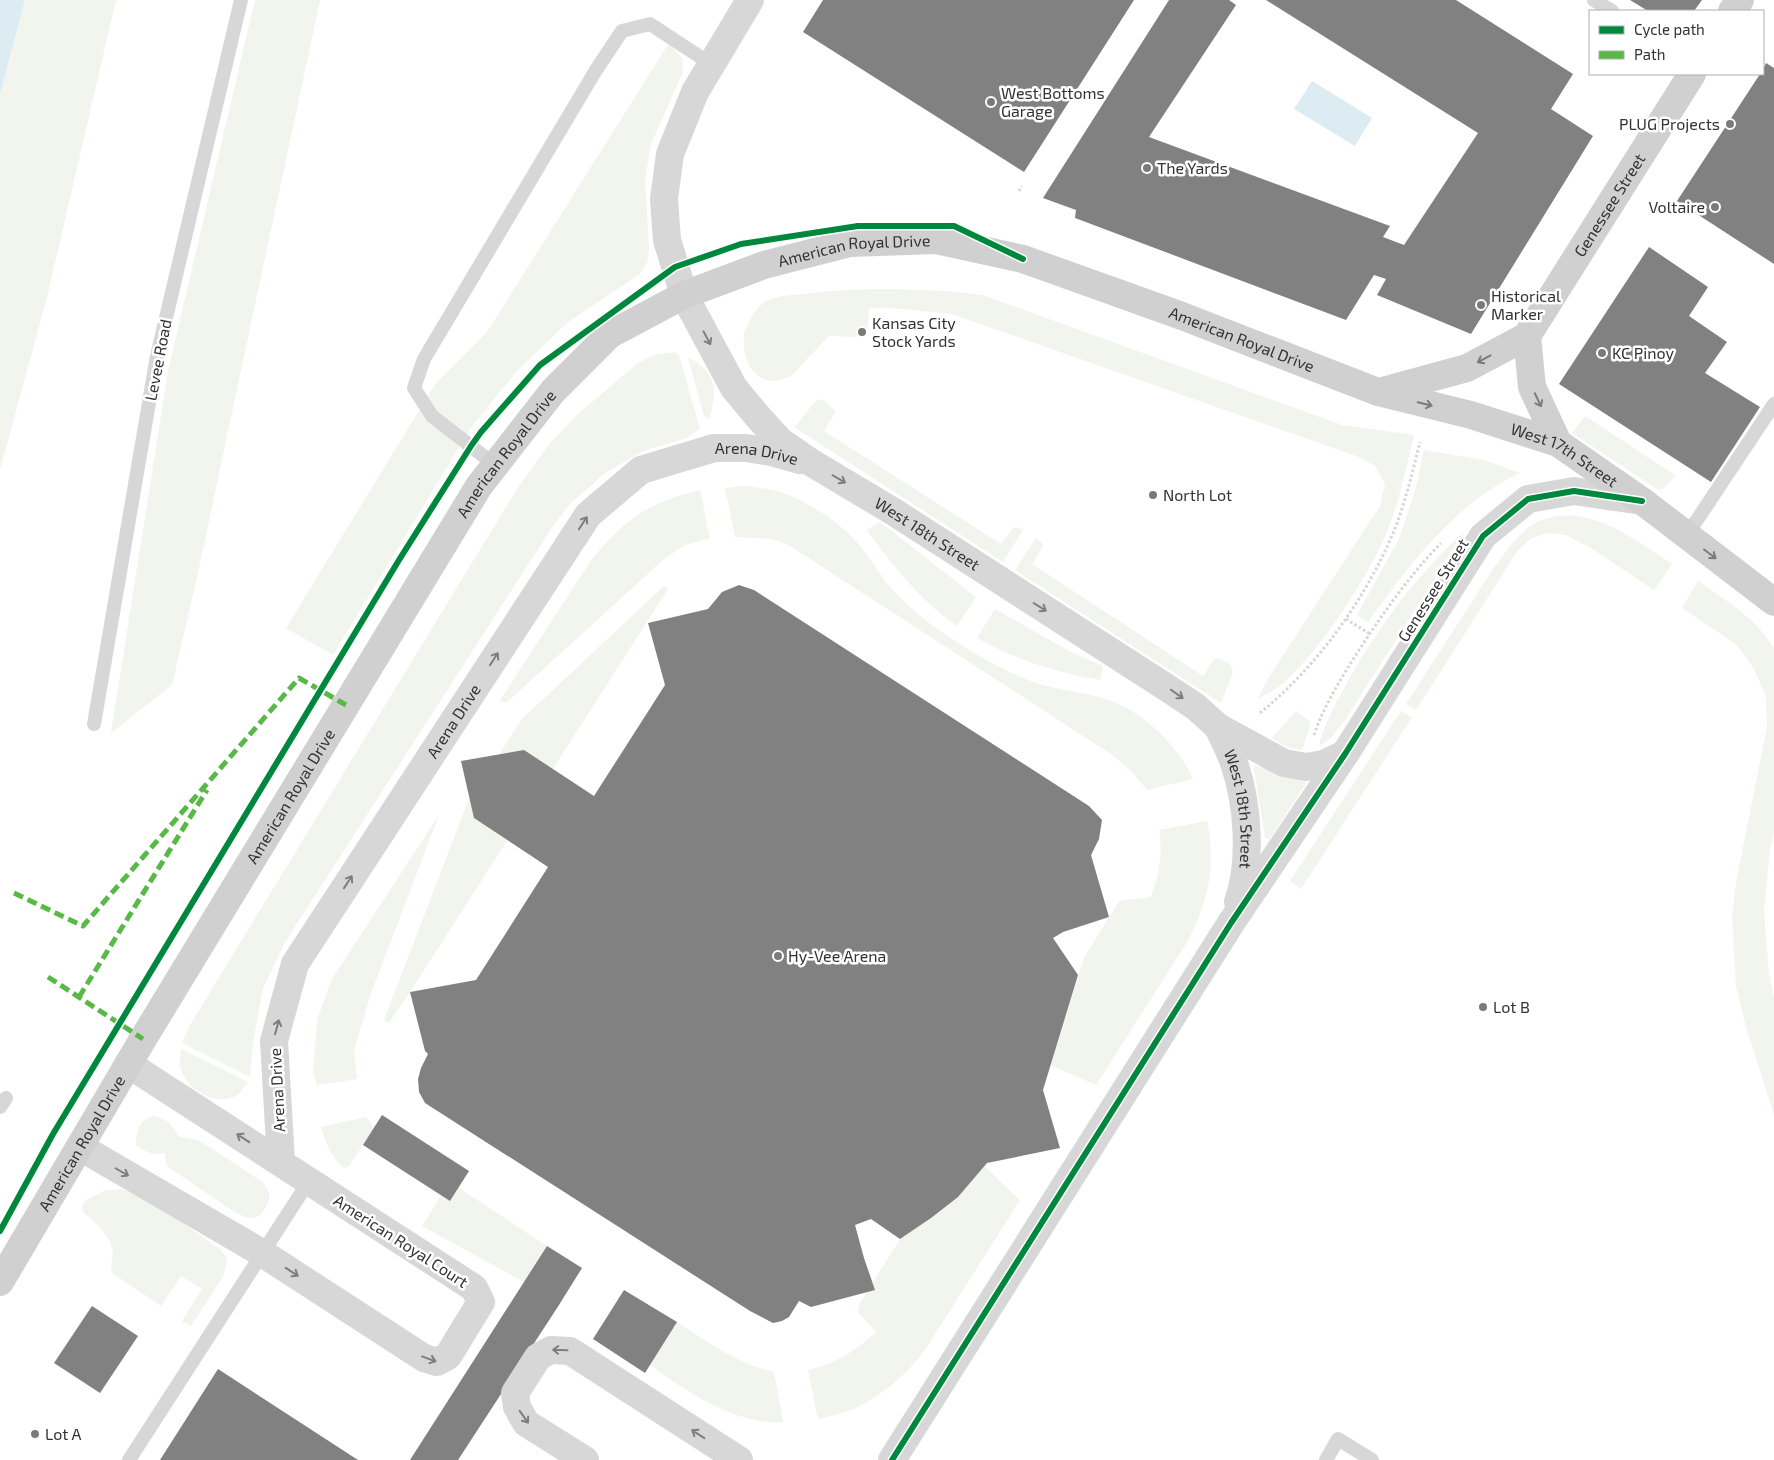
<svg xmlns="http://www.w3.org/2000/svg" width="1774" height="1460" viewBox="0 0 1774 1460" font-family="'Exo 2',sans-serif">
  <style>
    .green { fill: #f1f5ed }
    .water { fill: #ddebf3 }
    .building { fill: #818181 }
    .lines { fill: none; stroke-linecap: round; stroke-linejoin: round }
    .path { stroke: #d6d6d6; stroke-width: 3; stroke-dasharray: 2.5 2.5; stroke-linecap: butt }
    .service { stroke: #d7d7d7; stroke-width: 14 }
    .minor { stroke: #d7d7d7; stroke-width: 28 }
    .secondary { stroke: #d0d0d0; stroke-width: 28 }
    .quiet { stroke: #58b947; stroke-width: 5; stroke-dasharray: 10 5; stroke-linecap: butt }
    .cycleway-casing { stroke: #fff; stroke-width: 9 }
    .cycleway { stroke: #00873e; stroke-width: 6 }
    .oneway { stroke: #7d7d7d }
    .oneway2 { stroke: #7a7a7a }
    .poi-dot { fill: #7a7a7a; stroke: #fff; stroke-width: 2 }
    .labels { text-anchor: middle; stroke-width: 5; stroke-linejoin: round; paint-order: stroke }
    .poi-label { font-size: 16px; fill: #333; stroke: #fff; text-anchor: start }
    .street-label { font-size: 16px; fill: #333; stroke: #fff }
  </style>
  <rect width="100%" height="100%" fill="#fff"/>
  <g class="green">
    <path d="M 25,0 L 116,0 L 47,297 L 0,470 L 0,94 Z"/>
    <path d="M 255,0 L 320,0 L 197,577 L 172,685 L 111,733 L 168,371 Z"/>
    <path d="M 669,43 L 682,58 L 683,72 L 651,144 L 645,179 L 649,247 L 648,261 L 640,274 L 568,322 L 517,371 L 472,426 L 333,655 L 286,628 L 436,383 L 487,332 Z"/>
    <path d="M 891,289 L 947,291 L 983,295 L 1342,425 L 1414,435 C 1406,467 1400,500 1387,531 C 1368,578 1320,651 1281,685 C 1275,690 1266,694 1258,699 L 1269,677 L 1380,506 L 1385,484 L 1375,466 L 1359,457 L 952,314 L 891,308 L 869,308 L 867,333 C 858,340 841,336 830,335 L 791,376 C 760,392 741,365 744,336 C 744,330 749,323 751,318 C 754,312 760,304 766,301 C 777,296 791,295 803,294 C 833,290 862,289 891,289 Z"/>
    <path d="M 674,352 L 679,355 L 700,429 L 687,438 L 643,451 L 605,473 L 570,504 L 553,526 L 285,942 L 263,988 L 253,1042 L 250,1077 L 182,1043 L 190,1025 L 517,489 L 550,443 L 578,414 L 638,363 L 654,355 Z"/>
    <path d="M 688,358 C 716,370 718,392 709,419 L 704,416 Z"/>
    <path d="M 819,399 L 824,401 L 836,411 L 824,431 L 1001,544 L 1013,528 L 1016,527 L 1023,530 L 1003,562 L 794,427 C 802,420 812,403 819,399 Z"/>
    <path d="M 1585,416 L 1675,475 L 1672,480 L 1660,491 L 1572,433 Z"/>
    <path d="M 1424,450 L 1484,460 L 1520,473 C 1455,503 1409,565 1368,622 L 1357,615 L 1399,539 L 1416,488 Z"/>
    <path d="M 745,486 C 759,488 775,489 789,495 C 817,507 846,527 864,551 C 874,563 881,577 891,588 C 913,613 943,634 971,651 C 994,665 1017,677 1043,685 C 1061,690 1080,692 1099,697 C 1137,706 1177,743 1193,779 L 1147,790 L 1129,769 L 1111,754 L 787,544 L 771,539 L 735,537 L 725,488 Z"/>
    <path d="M 700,490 L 710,538 L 685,545 L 663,560 L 506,703 L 500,700 L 592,559 C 624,520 649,502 700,490 Z"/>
    <path d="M 1557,516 C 1563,516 1570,515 1576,516 C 1611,520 1643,545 1672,564 L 1654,590 L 1591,548 L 1566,535 L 1548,533 L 1532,538 L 1518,550 L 1416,710 L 1406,704 L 1493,569 C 1506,552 1518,532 1537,522 C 1543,519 1550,518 1557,516 Z"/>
    <path d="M 880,522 L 976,597 L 957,626 C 920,600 893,566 867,530 Z"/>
    <path d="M 1465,531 L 1345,720 L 1330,739 L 1319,746 C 1323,727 1332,711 1341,694 C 1373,634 1415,576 1465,531 Z"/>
    <path d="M 1036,538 L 1043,544 L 1043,546 L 1032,564 L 1203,676 C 1215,660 1211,652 1231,665 L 1233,672 L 1221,703 L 1015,570 Z"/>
    <path d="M 1698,581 C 1725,600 1758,619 1774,649 L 1774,832 L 1770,849 L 1764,911 L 1769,975 L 1774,998 L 1774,1115 L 1746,1027 L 1736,986 L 1732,918 L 1736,883 L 1767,727 L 1766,696 L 1753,667 L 1737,645 L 1682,608 Z"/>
    <path d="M 664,586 L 668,589 L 412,989 L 389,1023 L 384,1020 L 467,804 L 522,719 Z"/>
    <path d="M 995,609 L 1071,652 L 1103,666 L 1100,680 C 1056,672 1016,660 977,638 Z"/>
    <path d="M 1296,711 L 1311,722 L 1302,750 L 1286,747 L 1272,738 Z"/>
    <path d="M 1401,711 L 1412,717 L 1301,889 L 1290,881 Z"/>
    <path d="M 1255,765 L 1306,782 L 1305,785 L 1269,840 L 1265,837 L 1254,770 Z"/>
    <path d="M 439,815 L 371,993 L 354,1050 L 357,1079 L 317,1085 L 313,1073 L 317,1020 L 332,979 Z"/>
    <path d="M 1207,821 C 1216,865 1209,898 1189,939 L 1096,1085 L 1050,1065 L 1084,958 L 1119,901 L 1151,897 C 1159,874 1163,854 1159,830 Z"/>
    <path d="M 181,1049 L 248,1082 C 243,1088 239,1096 231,1098 C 212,1104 189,1089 182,1072 C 179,1064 180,1057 181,1049 Z"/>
    <path d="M 154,1116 C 167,1119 172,1124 178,1136 L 200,1141 L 263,1182 C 265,1186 268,1190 269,1193 C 270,1205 260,1221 247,1218 C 244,1217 239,1214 236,1213 L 168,1167 L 165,1160 L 165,1153 C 153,1156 146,1152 136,1145 C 136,1132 139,1119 154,1116 Z"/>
    <path d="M 366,1117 L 374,1128 L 349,1166 L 345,1168 C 332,1160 325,1141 321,1127 Z"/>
    <path d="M 984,1166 L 1020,1200 L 925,1350 C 907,1374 883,1395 856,1408 C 844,1413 831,1416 818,1419 L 808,1370 C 835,1364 856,1351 876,1332 L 858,1312 L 860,1303 L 900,1239 L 931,1218 Z"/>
    <path d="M 459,1188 L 547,1246 L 524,1282 L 422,1226 L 441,1196 L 450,1201 Z"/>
    <path d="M 121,1189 C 157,1202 189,1228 221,1250 L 227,1259 L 225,1270 L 222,1278 L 191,1326 L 182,1321 L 202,1289 L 181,1276 L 161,1306 L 113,1274 L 111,1268 L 113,1253 L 110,1241 L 100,1227 L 83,1212 L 82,1206 L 86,1200 L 104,1191 Z"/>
    <path d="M 677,1322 C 708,1342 737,1364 774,1372 L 783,1422 C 776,1422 767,1423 760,1421 C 720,1414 683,1389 650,1365 Z"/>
  </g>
  <g class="water">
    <path d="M 0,0 L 25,0 L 0,94 Z"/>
    <path d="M 1312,81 L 1372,118 L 1355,146 L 1294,109 Z"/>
  </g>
  <g class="building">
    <path d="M 823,0 L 1134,0 L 1024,172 L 803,32 Z"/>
    <path d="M 1169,0 L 1229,0 L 1236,5 L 1149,137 L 1390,226 L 1383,237 L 1404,245 L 1478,133 L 1266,0 L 1456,0 L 1573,74 L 1551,109 L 1593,136 L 1471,334 L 1377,295 L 1386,279 L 1374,275 L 1346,320 L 1075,218 L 1076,210 L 1043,198 Z"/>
    <path d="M 1630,0 L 1702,0 L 1694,11 L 1648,11 Z"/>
    <path d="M 1766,63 L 1774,68 L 1774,264 L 1677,201 L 1760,74 L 1763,74 L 1763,69 Z"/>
    <path d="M 1649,247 L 1708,287 L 1689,316 L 1727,342 L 1705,373 L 1760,407 L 1711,482 L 1559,384 Z"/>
    <path d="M 739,585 L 754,590 L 1089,806 L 1102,820 L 1099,839 L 1091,855 L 1109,917 L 1063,932 L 1053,938 L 1078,975 L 1043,1090 L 1060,1148 L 987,1163 L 958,1197 L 931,1218 L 900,1239 L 871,1219 L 855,1225 L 864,1258 L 875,1290 L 811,1307 L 799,1301 L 789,1317 L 782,1321 L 773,1323 L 750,1311 L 425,1103 L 419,1092 L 418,1079 L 421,1068 L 428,1054 L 425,1051 L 410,992 L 476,980 L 548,867 L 474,818 L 461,761 L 524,750 L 594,796 L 665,685 L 648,623 L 708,609 L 722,592 Z"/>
    <path d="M 382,1115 L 469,1171 L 450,1201 L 363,1145 Z"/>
    <path d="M 547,1246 L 582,1268 L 559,1305 L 458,1460 L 410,1460 Z"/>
    <path d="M 624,1290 L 677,1322 L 645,1373 L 593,1339 Z"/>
    <path d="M 92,1306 L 138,1336 L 100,1393 L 54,1363 Z"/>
    <path d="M 218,1369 L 358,1460 L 160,1460 Z"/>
  </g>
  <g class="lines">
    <g class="path">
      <path d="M 1019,191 L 1022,186"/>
      <path d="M 1346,619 L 1370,634"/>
      <path d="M 1260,713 C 1318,666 1368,596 1396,526 C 1406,499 1413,470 1420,442"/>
      <path d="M 1314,735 C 1324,705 1342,677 1359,650 C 1384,612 1409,576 1441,543"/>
    </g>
    <g class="service">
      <path d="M 1594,0 L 1612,11"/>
      <path d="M 495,465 L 432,416 L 414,388 L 424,359 L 596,70 L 622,31 L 650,24 L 711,64"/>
      <path d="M 1687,535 L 1774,404"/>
      <path d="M 94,724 L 157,356 L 241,0"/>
      <path d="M 0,1107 L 6,1098"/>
      <path d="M 129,1460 L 309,1181"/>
      <path d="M 1326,1460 L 1338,1439 L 1372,1460"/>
    </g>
    <g class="minor">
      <path id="s1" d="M 750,0 L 695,92 L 670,154 L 664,199 L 667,240 L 684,295 L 734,388 L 759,418 L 780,441 L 812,463 L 894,512 L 1172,691 L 1196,707 L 1218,727 L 1284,763 L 1306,767 L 1324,764 L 1345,754"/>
      <path id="s2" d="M 1218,727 C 1224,740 1231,753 1235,766 C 1248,805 1252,863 1238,902"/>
      <path d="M 80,1147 L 262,1253 L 424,1358 L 437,1362 L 448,1356 L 481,1302 L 474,1288 L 128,1064"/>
      <path id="s3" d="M 281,1162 L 274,1041 L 295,964 L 588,515 L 641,470 L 714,448 L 746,448 L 771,452 L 800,460"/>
      <path d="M 585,1460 L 526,1423 L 517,1407 L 515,1393 L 538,1357 L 551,1350 L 570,1351 L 739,1460"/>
      <path d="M 892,1460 L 1231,923 L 1345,754 L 1483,536 L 1528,499 L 1574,491 L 1642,501"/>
    </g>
    <g class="secondary">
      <path d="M 1732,11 L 1740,0"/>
      <path d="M 1527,336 L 1532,387 L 1558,443"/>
      <path id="s4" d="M 1379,392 L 1467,368 L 1527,336 L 1692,74"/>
      <path id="s5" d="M 0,1282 L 143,1039 L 479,486 L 553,391 L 609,335 L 684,295 L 764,265 L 850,243 L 936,240 L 1023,259 L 1182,316 L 1378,392 L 1471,415 L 1558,443 L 1642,501 L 1774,602"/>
    </g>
    <g class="quiet">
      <path d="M 14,893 L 83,926 L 299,678 L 346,705"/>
      <path d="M 48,977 L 143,1039"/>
      <path d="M 79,997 L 207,790"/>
    </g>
    <defs>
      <g id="cycleway">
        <path d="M 0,1231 L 53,1134 L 399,560 L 471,446 L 481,432 L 540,365 L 675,267 L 741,244 L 858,226 L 954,226 L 1023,259"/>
        <path d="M 892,1460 L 1231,923 L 1345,754 L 1483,536 L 1528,499 L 1574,491 L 1642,501"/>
      </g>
    </defs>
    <use href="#cycleway" class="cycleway-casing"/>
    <use href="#cycleway" class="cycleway"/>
  </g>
  <defs><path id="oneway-shaft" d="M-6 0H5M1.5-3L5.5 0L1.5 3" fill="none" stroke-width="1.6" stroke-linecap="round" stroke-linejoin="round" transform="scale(1.25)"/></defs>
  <g class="oneway">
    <use href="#oneway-shaft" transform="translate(707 338) rotate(62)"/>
    <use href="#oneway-shaft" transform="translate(839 479) rotate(30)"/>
    <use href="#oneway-shaft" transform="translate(583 523) rotate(-57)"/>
    <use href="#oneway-shaft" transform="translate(1040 607) rotate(32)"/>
    <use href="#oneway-shaft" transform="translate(494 659) rotate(-57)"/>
    <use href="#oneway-shaft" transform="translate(1177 694) rotate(35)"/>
    <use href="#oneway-shaft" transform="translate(348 882) rotate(-57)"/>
    <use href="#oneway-shaft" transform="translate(277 1027) rotate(-75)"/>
    <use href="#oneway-shaft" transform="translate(243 1138) rotate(-147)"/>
    <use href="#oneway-shaft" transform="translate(122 1172) rotate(30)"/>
    <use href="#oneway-shaft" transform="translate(292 1272) rotate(33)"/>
    <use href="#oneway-shaft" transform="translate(560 1350) rotate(-178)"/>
    <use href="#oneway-shaft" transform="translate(429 1359) rotate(20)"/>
    <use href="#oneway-shaft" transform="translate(524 1417) rotate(55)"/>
    <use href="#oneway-shaft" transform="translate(698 1434) rotate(-147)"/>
  </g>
  <g class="oneway2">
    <use href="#oneway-shaft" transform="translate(1484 359) rotate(152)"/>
    <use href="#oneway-shaft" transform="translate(1538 400) rotate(65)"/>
    <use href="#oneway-shaft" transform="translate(1425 404) rotate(14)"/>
    <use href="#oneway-shaft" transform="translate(1710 554) rotate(37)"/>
  </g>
  <g class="poi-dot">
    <circle cx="991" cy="102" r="5"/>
    <circle cx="1730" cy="124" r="5"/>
    <circle cx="1147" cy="168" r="5"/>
    <circle cx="1715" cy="207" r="5"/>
    <circle cx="1481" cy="305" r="5"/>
    <circle cx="862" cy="332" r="5"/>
    <circle cx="1602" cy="353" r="5"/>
    <circle cx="1153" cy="495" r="5"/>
    <circle cx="778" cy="956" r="5"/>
    <circle cx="1483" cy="1007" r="5"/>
    <circle cx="35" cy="1434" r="5"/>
  </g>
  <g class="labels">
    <g class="poi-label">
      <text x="1001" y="99">West Bottoms<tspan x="1001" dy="18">Garage</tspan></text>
      <text x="1720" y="130" text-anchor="end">PLUG Projects</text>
      <text x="1157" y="174">The Yards</text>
      <text x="1705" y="213" text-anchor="end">Voltaire</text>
      <text x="1491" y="302">Historical<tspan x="1491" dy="18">Marker</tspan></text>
      <text x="872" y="329">Kansas City<tspan x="872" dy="18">Stock Yards</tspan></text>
      <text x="1612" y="359">KC Pinoy</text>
      <text x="1163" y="501">North Lot</text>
      <text x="788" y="962">Hy-Vee Arena</text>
      <text x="1493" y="1013">Lot B</text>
      <text x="45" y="1440">Lot A</text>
    </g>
    <g class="street-label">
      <text dy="6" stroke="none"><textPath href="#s4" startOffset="314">Genessee Street</textPath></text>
      <text dy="6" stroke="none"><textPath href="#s5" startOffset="1391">American Royal Drive</textPath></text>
      <text dy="6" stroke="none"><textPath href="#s5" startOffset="1796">American Royal Drive</textPath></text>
      <text transform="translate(158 360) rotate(-79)" y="6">Levee Road</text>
      <text dy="6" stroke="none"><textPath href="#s5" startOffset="971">American Royal Drive</textPath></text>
      <text dy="6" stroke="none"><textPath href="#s3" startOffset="926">Arena Drive</textPath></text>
      <text dy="6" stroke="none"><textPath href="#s5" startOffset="2140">West 17th Street</textPath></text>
      <text dy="6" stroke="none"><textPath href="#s1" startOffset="668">West 18th Street</textPath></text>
      <text transform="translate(1433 590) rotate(-58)" y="6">Genessee Street</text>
      <text dy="6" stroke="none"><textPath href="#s3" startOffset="491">Arena Drive</textPath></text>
      <text dy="6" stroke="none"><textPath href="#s5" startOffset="566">American Royal Drive</textPath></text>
      <text dy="6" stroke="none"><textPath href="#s2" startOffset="86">West 18th Street</textPath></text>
      <text transform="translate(277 1090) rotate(-93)" y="6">Arena Drive</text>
      <text dy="6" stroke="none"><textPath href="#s5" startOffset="161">American Royal Drive</textPath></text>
      <text transform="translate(401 1241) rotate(33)" y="6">American Royal Court</text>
    </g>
  </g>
  <rect x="1589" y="10" width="175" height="65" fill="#ffffff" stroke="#adadad"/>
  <rect x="1599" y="26" width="25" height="8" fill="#00873e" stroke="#adadad"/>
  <text x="1634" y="35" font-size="15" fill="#333333">Cycle path</text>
  <rect x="1599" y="51" width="25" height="8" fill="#58b947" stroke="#adadad"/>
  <text x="1634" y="60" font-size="15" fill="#333333">Path</text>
</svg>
